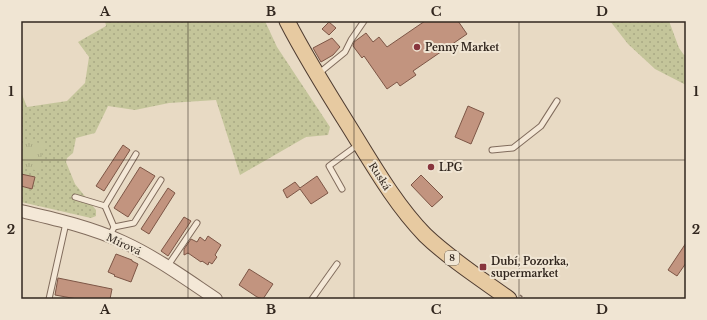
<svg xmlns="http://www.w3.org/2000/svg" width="707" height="320" viewBox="0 0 707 320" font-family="'Libre Baskerville',serif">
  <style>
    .grass { fill: url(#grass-dots) }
    .park { fill: url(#park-tufts) }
    .building { fill: #c2947f; stroke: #7d5646 }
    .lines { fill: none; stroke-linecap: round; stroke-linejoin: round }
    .service-casing { stroke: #816c5d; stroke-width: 7 }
    .tertiary-casing { stroke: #816c5d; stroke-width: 14 }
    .primary-casing { stroke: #4f3c31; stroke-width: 17 }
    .path { stroke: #816c5d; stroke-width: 1.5; stroke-dasharray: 3 2; stroke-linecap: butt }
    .service { stroke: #f4e8d7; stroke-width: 5 }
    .tertiary { stroke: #f4e8d7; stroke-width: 12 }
    .primary { stroke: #e7caa1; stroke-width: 15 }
    .grid { fill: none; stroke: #32271f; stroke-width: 1; stroke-opacity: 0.55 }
    .poi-dot { fill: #88353d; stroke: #f0e5d3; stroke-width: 1.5 }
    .labels { text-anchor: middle; stroke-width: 4; stroke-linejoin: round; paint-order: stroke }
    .shield { fill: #f0e5d3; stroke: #6b6055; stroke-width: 1 }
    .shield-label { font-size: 9px; font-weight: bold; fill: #32271f }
    .poi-label { font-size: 10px; font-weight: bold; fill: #32271f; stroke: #f0e5d3; text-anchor: start }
    .street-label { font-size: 10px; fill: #32271f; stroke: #f0e5d3 }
    .neatline { fill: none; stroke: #32271f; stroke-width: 1.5 }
    .grid-label { font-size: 13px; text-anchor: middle; font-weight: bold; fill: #32271f }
  </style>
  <defs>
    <pattern id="grass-dots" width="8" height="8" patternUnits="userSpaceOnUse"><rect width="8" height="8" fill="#c4c59a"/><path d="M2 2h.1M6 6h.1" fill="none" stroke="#a9a984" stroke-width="1.8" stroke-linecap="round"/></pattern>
    <pattern id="park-tufts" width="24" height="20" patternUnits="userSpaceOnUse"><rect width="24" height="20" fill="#c4c59a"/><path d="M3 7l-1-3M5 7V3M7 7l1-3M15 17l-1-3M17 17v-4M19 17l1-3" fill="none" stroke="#a9a984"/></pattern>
  </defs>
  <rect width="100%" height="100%" fill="#e8dac4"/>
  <g class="grass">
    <path d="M 105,21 L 265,21 L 277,47 L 330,127 L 328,135 L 306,137 L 240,175 L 216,100 L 169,103 L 135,110 L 108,106 L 95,133 L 76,138 L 73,153 L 67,158 L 66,162 L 75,184 L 96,210 L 96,216 L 91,218 L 21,202 L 21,92 L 27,107 L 67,101 L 85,83 L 89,57 L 78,42 L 106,26 Z"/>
    <path d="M 610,21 L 669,21 L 679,48 L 684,55 L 686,55 L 686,85 L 655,69 L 628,44 Z"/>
  </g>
  <path class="park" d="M 25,140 L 44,144 L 39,171 L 21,167 L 21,156 Z"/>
  <g class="building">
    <path d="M 425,21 L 458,21 L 467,34 L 413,71 L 416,75 L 400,86 L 397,82 L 387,89 L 364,56 L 362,58 L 353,46 L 354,42 L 366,33 L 373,42 L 379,37 L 387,47 Z"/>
    <path d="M 329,22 L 336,28 L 329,35 L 322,29 Z"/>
    <path d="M 332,38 L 340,47 L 333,55 L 321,62 L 313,48 Z"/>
    <path d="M 468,106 L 484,113 L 471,144 L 455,137 Z"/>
    <path d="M 123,145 L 130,150 L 104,191 L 96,186 Z"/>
    <path d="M 140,167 L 155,176 L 128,217 L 114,208 Z"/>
    <path d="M 21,174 L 35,177 L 32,189 L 21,186 Z"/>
    <path d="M 421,175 L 443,197 L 432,207 L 411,185 Z"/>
    <path d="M 317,176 L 328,193 L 311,204 L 300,189 L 287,198 L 283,190 L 295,182 L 300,188 Z"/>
    <path d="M 168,188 L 175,193 L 149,234 L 141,229 Z"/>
    <path d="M 184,217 L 191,221 L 168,256 L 161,251 Z"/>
    <path d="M 208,236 L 221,245 L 215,255 L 217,257 L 212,264 L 209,262 L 208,265 L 202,261 L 201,262 L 188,253 L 184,255 L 184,249 L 191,239 L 197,242 L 200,237 L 205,241 Z"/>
    <path d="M 686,243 L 686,263 L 677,276 L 668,270 Z"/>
    <path d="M 116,254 L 132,260 L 132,261 L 138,264 L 131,282 L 114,276 L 115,275 L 108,272 Z"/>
    <path d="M 249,269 L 273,284 L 263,299 L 257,297 L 239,285 Z"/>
    <path d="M 58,278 L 112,289 L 110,299 L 77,299 L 55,295 Z"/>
  </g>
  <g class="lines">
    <defs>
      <g id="service">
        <path d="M 318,74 L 345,52 L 351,40 L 364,21"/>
        <path d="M 492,150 L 513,148 L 541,126 L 557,101"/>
        <path d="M 342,189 L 329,166 L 359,144"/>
        <path d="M 75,197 L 105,206"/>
        <path d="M 114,227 L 134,223 L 161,180"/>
        <path d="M 110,236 L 114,227 L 105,206 L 136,154"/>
        <path d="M 167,267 L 197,223"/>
        <path d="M 49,299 L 66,223"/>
        <path d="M 312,299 L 337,264"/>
      </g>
      <path id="tertiary" d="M 21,211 C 55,219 91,227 123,242 C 156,257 186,279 216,299"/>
      <path id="primary" d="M 287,21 C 306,58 328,93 350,128 C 373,165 395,204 425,235 C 450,259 481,279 509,299"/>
    </defs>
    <use href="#service" class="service-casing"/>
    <use href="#tertiary" class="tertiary-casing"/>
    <use href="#primary" class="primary-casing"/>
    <path class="path" d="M 520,295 L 525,299"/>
    <use href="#service" class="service"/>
    <use href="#tertiary" class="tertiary"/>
    <use href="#primary" class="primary"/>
  </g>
  <path class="grid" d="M 188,21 L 188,299M 354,21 L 354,299M 519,21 L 519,299M 21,160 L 686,160"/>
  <g class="poi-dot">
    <circle cx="417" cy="47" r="4"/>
    <circle cx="431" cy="167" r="4"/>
    <rect x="479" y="263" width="8" height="8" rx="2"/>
  </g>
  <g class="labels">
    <rect class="shield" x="445" y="251" width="14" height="14" rx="3"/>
    <g class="shield-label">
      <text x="452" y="261">8</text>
    </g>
    <g class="poi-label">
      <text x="425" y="51">Penny Market</text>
      <text x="439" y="171">LPG</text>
      <text x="491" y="265">Dubí, Pozorka,<tspan x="491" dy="12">supermarket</tspan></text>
    </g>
    <g class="street-label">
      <text transform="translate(380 176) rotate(57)" y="4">Ruská</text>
      <text transform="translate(124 244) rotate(25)" y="4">Mírová</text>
    </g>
  </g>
  <rect width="707" height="320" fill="none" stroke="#f0e5d3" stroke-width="44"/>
  <rect x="22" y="22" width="663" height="276" class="neatline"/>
  <g class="grid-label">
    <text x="105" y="16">A</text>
    <text x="271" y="16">B</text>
    <text x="436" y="16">C</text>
    <text x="602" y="16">D</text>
    <text x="11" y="96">1</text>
    <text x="696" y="96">1</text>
    <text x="11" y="234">2</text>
    <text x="696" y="234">2</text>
    <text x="105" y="314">A</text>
    <text x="271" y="314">B</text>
    <text x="436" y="314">C</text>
    <text x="602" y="314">D</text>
  </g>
</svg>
